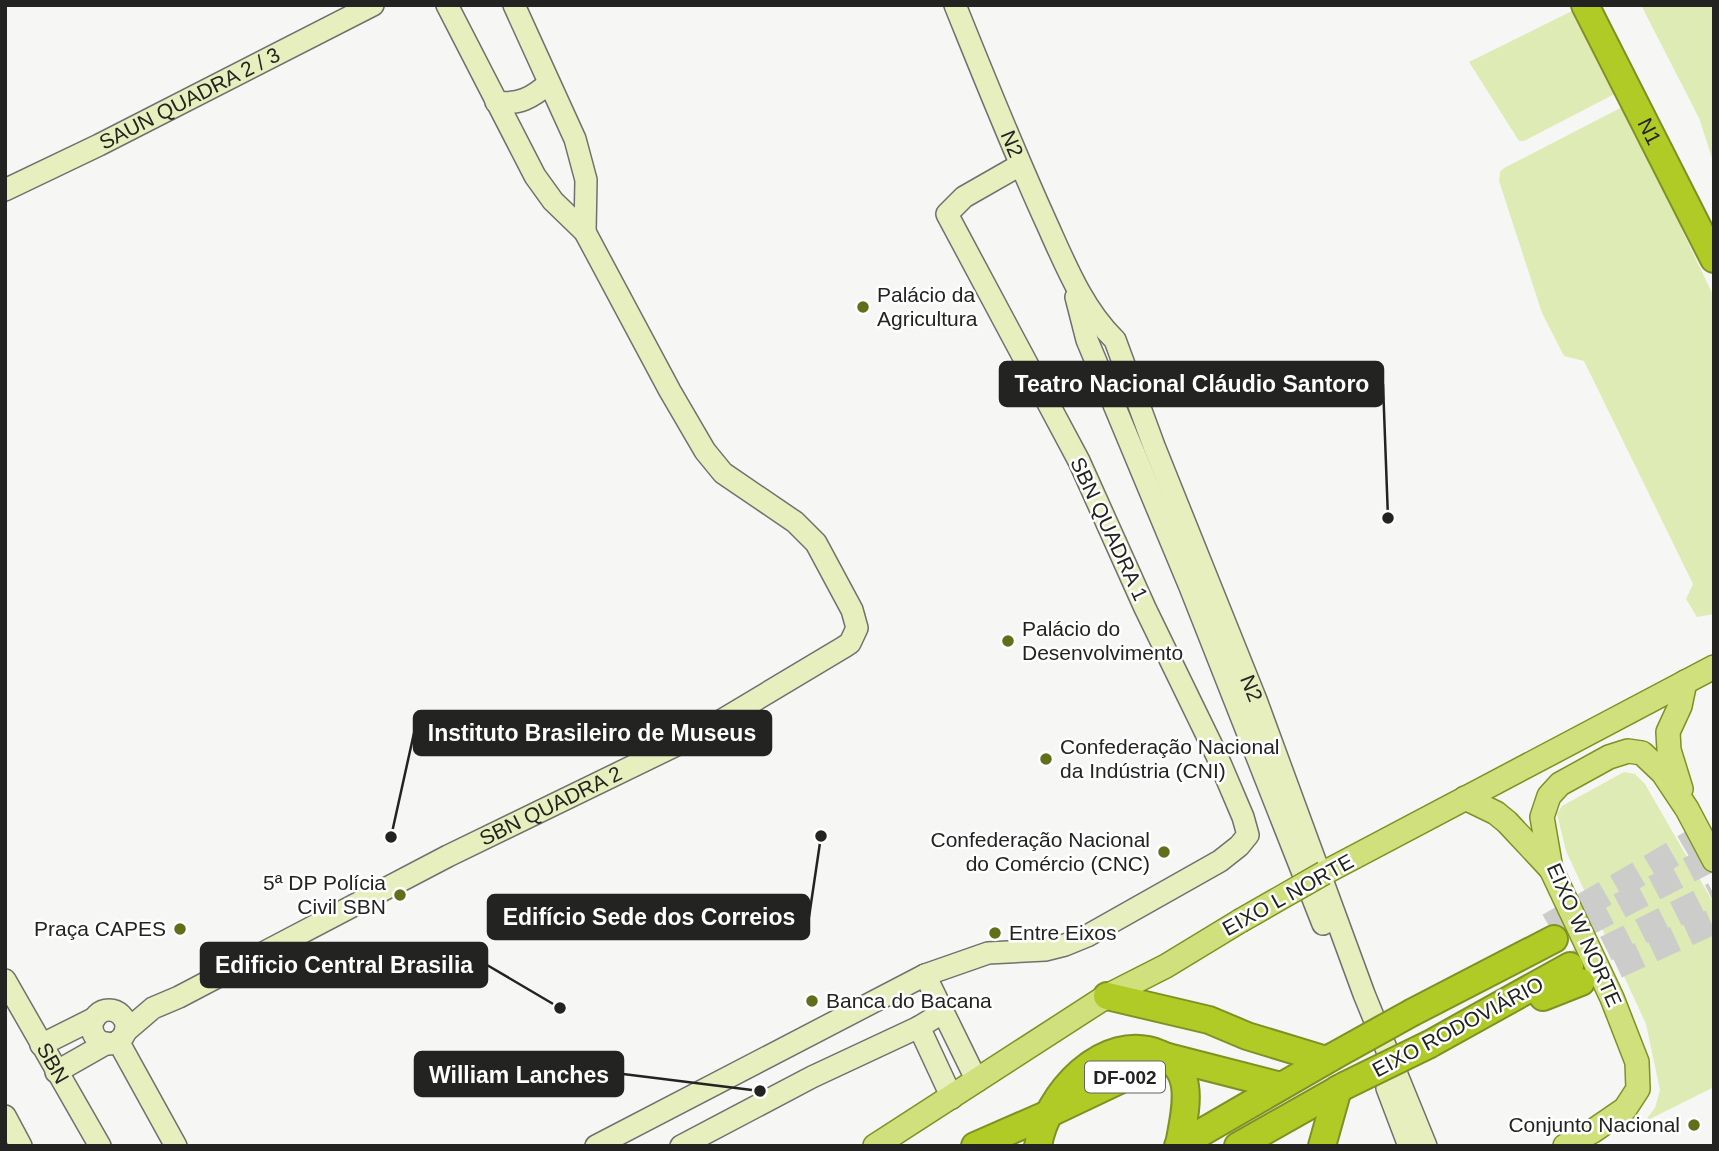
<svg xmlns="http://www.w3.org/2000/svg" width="1719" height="1151" viewBox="0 0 1719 1151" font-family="Helvetica,sans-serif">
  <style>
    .green { fill: #deebb4 }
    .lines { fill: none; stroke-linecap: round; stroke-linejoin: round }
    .highway-tunnel { stroke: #cccdca; stroke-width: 26; stroke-dasharray: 26 13; stroke-linecap: butt }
    .secondary-casing { stroke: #70706e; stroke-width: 24 }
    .primary-casing { stroke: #7f9024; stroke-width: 26 }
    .highway-casing { stroke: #7f9024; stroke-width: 30 }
    .secondary { stroke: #e7efbe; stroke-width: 21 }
    .primary { stroke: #d0e07c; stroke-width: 23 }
    .highway { stroke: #b0cb25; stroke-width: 26 }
    .primary-bridge-casing { stroke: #7f9024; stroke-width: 26; stroke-linecap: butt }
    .highway-bridge-casing { stroke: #7f9024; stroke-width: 30; stroke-linecap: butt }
    .primary-bridge { stroke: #d0e07c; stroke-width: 23 }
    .highway-bridge { stroke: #b0cb25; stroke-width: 26 }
    .poi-dot { fill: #616f1b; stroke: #fff; stroke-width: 2.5 }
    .labels { text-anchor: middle; stroke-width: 5; stroke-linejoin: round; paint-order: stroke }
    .shield { fill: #fff; stroke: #656564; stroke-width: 2 }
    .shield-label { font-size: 19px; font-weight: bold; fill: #232322 }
    .street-label { font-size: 21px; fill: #232322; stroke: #fff }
    .poi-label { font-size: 21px; fill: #232322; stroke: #fff; text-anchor: start }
    .leader { fill: none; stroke: #232322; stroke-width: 2.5 }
    .callout-dot { fill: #232322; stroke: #fff; stroke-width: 2.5 }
    .callout { fill: #232322; stroke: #232322; stroke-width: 2.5 }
    .callout-label { font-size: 23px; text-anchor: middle; font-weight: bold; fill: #fff }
  </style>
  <rect width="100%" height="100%" fill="#f6f7f4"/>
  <g class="green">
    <path d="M 1641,5 L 1714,5 L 1714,164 L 1699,118 Z"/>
    <path d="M 1580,7 L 1630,86 L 1524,141 L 1519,141 L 1469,62 Z"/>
    <path d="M 1630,103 L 1641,109 L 1682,230 L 1714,297 L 1714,614 L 1697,617 L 1686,599 L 1693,584 L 1584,361 L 1564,356 L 1542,313 L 1499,181 L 1500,172 L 1504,168 Z"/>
    <path d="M 1624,772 L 1635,774 L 1645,784 L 1714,904 L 1714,1087 L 1644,1122 L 1655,1108 L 1660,1090 L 1646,1024 L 1566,851 L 1557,814 L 1562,806 Z"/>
  </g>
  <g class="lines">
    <g class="highway-tunnel">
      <path d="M 1585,924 L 1714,857"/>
      <path d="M 1549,926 L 1714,830"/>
      <path d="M 1571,966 L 1714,895"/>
      <path d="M 1581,982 L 1714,921"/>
    </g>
    <defs>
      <g id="secondary">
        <path d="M 514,5 L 575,139 L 586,180 L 585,232"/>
        <path id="s1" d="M 955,5 C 985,79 1014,152 1047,224 C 1065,264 1083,309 1115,340 L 1154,446 L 1256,700 L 1364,994 L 1426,1146"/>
        <path d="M 496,102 C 519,105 532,98 549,83"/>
        <path id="s2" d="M 5,190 L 99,145 L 373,5"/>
        <path d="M 1076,297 L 1087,340 L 1190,587 L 1323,924"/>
        <path d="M 925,975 L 977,1081"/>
        <path id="s3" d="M 5,980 L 100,1146"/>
        <circle cx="109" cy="1027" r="17"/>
        <path d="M 919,1027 L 952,1098"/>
        <path id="s4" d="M 125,1032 L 153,1008 L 179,997 L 448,856 L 697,735 L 844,647 L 850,643 L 857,628 L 852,610 L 816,543 L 795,522 L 723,473 L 705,451 L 670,391 L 585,232 L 553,201 L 535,176 L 447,5"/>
        <path d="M 118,1041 L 176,1146"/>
        <path d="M 41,1045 L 95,1018"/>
        <path d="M 56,1072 L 107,1043"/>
        <path d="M 1387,1088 L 1409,1146"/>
        <path d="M 5,1116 L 21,1146"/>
        <path d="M 596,1146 L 925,975 L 988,953 L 1045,950 L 1065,945 L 1087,936 L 1220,861 L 1239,846 L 1248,835 L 1243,817 L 1217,756 L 1145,608 L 1079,461 L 947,214 L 964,197 L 1020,165"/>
        <path d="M 681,1146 L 812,1077 L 919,1027 L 942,1013"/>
      </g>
      <g id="primary">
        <path d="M 1681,789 L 1669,750 L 1668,732 L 1680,706 L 1685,682"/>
        <path d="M 1465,798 L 1496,813 L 1507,822 L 1550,868"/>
        <path d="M 1324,873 L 1714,667"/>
        <path d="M 875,1146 L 1107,996 L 1166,966 L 1240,921"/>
        <path d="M 1565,1146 L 1593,1131 L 1625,1109 L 1638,1089 L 1637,1062 L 1612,998 L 1551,869 L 1542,817 L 1549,796 L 1560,784 L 1609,757 L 1628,751 L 1642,753 L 1663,773 L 1687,809 L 1714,860"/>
      </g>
      <g id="highway">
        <path id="s5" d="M 1585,5 L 1714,259"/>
        <path d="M 1107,996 L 1209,1020 L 1247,1036 L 1326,1060"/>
        <path d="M 1543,997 L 1581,982"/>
        <path d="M 1413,1012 L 1554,939"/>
        <path d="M 1430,1044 L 1570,966"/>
        <path d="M 975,1146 L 1046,1115 L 1168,1057 L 1281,1086"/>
        <path d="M 1038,1146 C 1046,1095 1104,1030 1160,1054 C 1174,1059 1183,1072 1185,1086 C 1188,1105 1182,1127 1179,1145"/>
        <path d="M 1178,1146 L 1332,1057"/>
        <path d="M 1238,1146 L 1344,1086"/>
        <path d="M 1322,1146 L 1338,1089"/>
      </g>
    </defs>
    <use href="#secondary" class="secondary-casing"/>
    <use href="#primary" class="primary-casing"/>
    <use href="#highway" class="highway-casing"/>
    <use href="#secondary" class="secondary"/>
    <use href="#primary" class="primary"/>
    <use href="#highway" class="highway"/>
    <defs>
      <path id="primary-bridge" d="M 1240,921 L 1324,873"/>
      <g id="highway-bridge">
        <path d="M 1332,1057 L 1413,1012"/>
        <path d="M 1344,1086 L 1430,1044"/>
      </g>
    </defs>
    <use href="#primary-bridge" class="primary-bridge-casing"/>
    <use href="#highway-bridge" class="highway-bridge-casing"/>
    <use href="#primary-bridge" class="primary-bridge"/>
    <use href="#highway-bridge" class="highway-bridge"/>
  </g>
  <g class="poi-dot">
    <circle cx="863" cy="307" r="7"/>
    <circle cx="1008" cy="641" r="7"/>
    <circle cx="1046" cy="759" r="7"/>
    <circle cx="1164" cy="852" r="7"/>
    <circle cx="400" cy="895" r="7"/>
    <circle cx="180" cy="929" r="7"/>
    <circle cx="995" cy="933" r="7"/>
    <circle cx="812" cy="1001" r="7"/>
    <circle cx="1694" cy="1125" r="7"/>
  </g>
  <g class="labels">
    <rect class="shield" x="1085" y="1061.5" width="80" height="31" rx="5"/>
    <g class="shield-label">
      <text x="1125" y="1084">DF-002</text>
    </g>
    <g class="street-label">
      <text dy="7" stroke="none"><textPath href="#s2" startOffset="206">SAUN QUADRA 2 / 3</textPath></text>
      <text dy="7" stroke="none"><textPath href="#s5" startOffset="142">N1</textPath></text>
      <text dy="7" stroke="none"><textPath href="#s1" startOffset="150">N2</textPath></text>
      <text transform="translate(1109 529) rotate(65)" y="7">SBN QUADRA 1</text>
      <text dy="7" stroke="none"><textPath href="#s1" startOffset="747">N2</textPath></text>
      <text dy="7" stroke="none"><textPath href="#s4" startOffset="483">SBN QUADRA 2</textPath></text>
      <text transform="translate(1288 895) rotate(-29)" y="7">EIXO L NORTE</text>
      <text transform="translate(1584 935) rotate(66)" y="7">EIXO W NORTE</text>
      <text transform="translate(1458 1027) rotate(-28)" y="7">EIXO RODOVIÁRIO</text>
      <text dy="7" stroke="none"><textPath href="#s3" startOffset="96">SBN</textPath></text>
    </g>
    <g class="poi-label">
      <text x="877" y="302">Palácio da<tspan x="877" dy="24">Agricultura</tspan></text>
      <text x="1022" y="636">Palácio do<tspan x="1022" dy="24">Desenvolvimento</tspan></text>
      <text x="1060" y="754">Confederação Nacional<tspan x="1060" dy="24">da Indústria (CNI)</tspan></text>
      <text x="1150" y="847" text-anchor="end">Confederação Nacional<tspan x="1150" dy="24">do Comércio (CNC)</tspan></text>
      <text x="386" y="890" text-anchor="end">5ª DP Polícia<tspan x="386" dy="24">Civil SBN</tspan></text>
      <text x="166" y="936" text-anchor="end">Praça CAPES</text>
      <text x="1009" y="940">Entre Eixos</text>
      <text x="826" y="1008">Banca do Bacana</text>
      <text x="1680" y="1132" text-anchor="end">Conjunto Nacional</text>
    </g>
  </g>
  <path class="leader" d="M1388 518L1383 384M391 837L414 733M821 836L809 917M560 1008L487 965M760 1091L623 1074"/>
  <g class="callout-dot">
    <circle cx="1388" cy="518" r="7"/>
    <circle cx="391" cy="837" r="7"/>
    <circle cx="821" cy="836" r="7"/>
    <circle cx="560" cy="1008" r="7"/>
    <circle cx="760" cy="1091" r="7"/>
  </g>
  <g class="callout">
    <rect x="1000" y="362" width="383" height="44" rx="7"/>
    <rect x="414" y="711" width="357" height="44" rx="7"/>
    <rect x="488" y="895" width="321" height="44" rx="7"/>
    <rect x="201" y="943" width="286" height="44" rx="7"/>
    <rect x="415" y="1052" width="208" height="44" rx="7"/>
  </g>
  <g class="callout-label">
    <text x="1192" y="392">Teatro Nacional Cláudio Santoro</text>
    <text x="592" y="741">Instituto Brasileiro de Museus</text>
    <text x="649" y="925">Edifício Sede dos Correios</text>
    <text x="344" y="973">Edificio Central Brasilia</text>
    <text x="519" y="1083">William Lanches</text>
  </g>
  <rect width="1719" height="1151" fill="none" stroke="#232322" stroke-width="14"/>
</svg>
